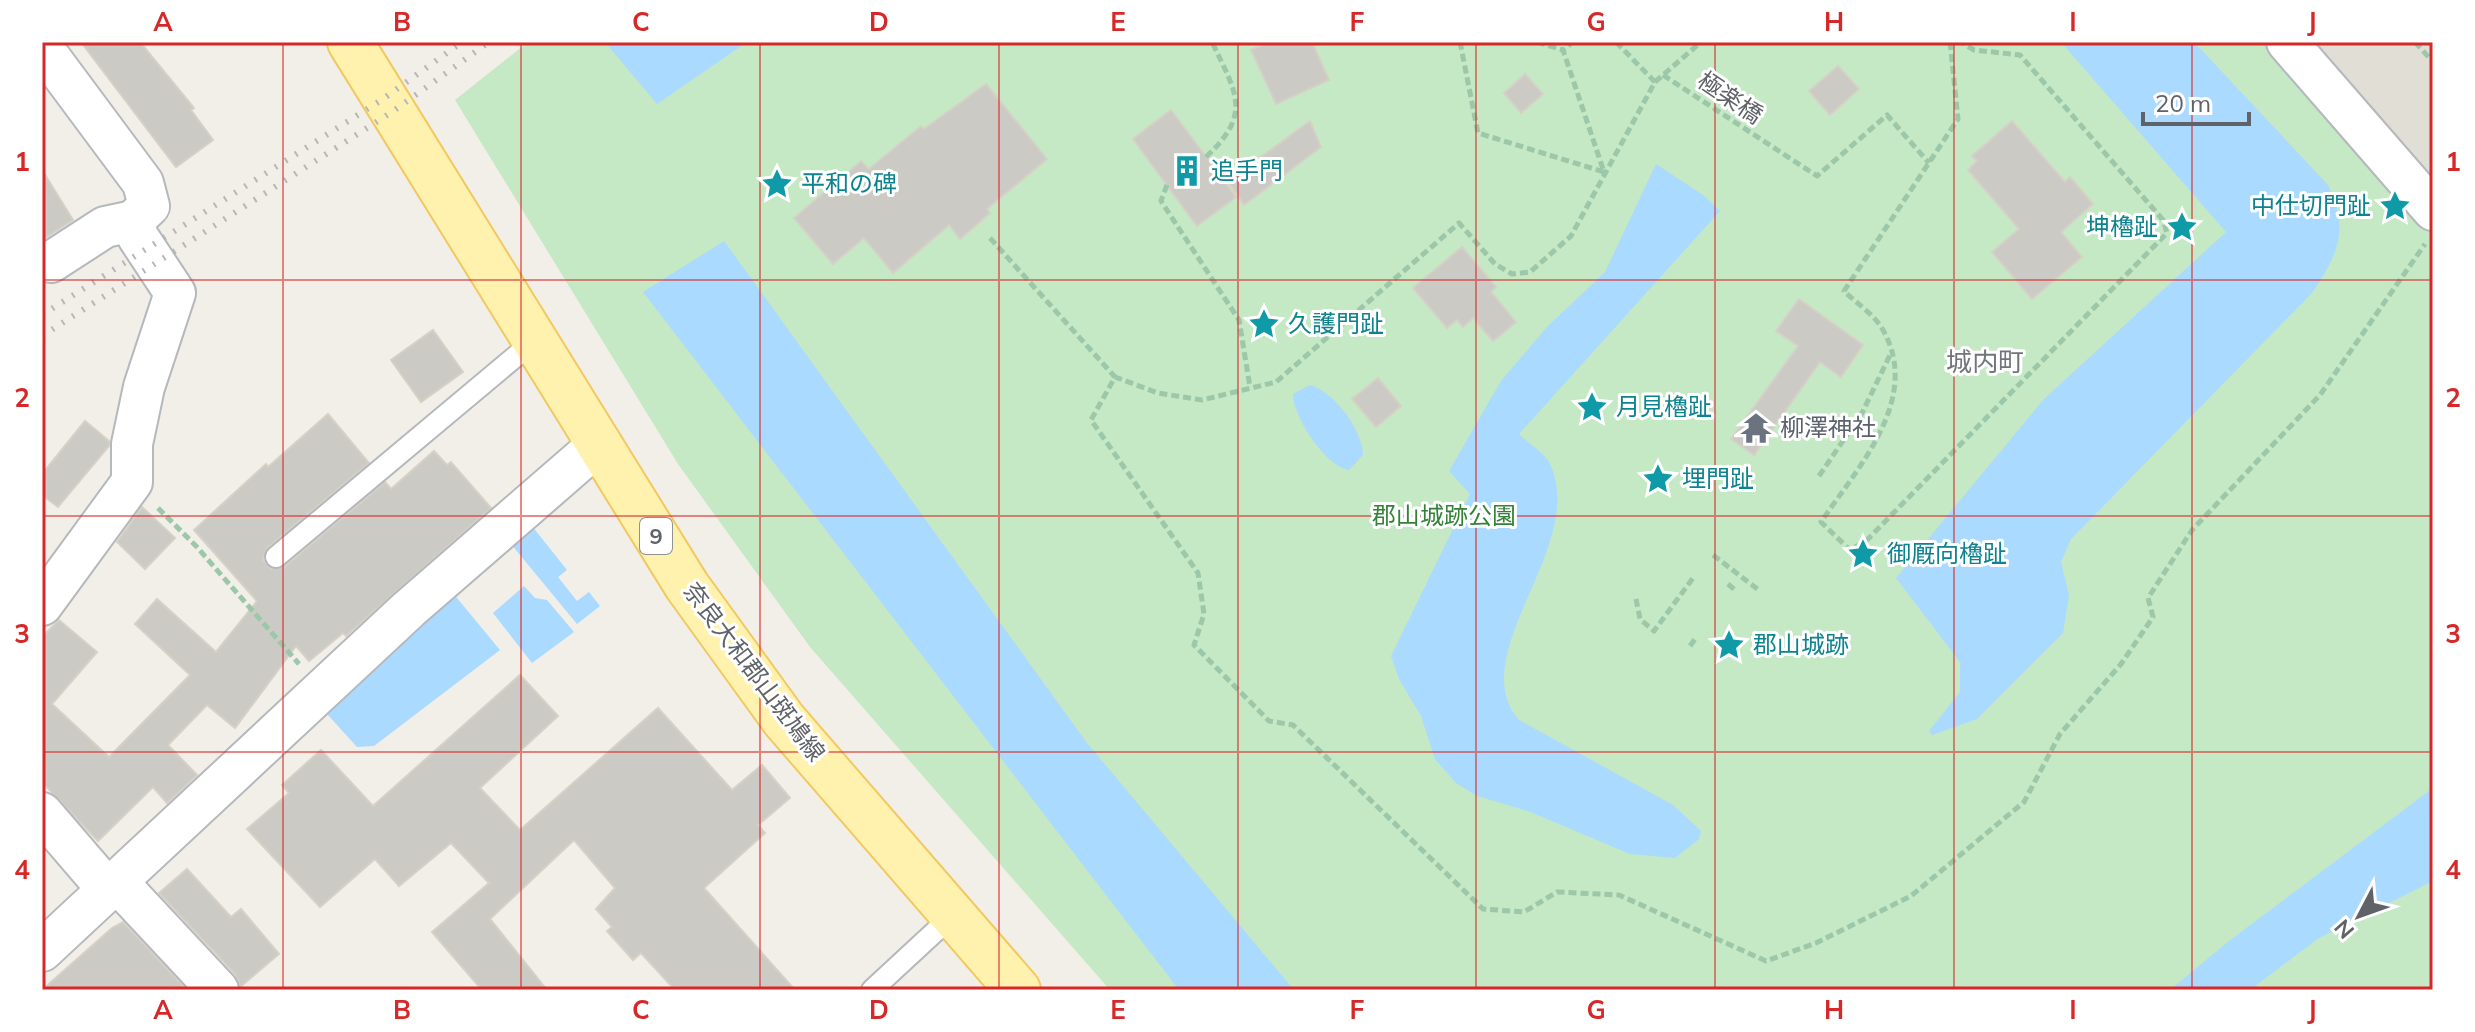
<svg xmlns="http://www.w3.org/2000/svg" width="2475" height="1032" viewBox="0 0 2475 1032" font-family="Mulish,'Noto Sans JP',sans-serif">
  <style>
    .education { fill: #e1ded6 }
    .green { fill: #c5e8c5 }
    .water { fill: #aadaff }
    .building { fill: #cccac5; stroke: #d6d1c6; stroke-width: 2 }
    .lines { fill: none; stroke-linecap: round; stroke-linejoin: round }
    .lane-casing { stroke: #b5b8bc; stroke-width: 24 }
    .street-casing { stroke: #b5b8bc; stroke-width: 44 }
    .primary-casing { stroke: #f2c960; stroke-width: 48 }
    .path { stroke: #9cc7a9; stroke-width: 5; stroke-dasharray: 8 4; stroke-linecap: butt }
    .lane { stroke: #fff; stroke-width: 20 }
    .street { stroke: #fff; stroke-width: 40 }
    .primary { stroke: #fff2af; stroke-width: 44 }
    .rail { stroke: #b6b7b8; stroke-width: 6; stroke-dasharray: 2 10; stroke-linecap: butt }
    .grid { fill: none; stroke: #d62828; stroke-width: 2; stroke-opacity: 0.55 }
    .labels { text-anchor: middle; stroke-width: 6; stroke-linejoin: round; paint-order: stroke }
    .shield { fill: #fff; stroke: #8f9295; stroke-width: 2 }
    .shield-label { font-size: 22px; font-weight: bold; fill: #5f6368 }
    .street-label { font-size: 24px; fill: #5f6368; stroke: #fff }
    .culture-label { font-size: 24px; fill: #0d838f; stroke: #fff; text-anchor: start }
    .worship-label { font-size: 24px; fill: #5b616d; stroke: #fff; text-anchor: start }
    .park-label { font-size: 24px; fill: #348238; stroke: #fff }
    .neighbourhood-label { font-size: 26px; fill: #70757a; stroke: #fff }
    .neatline { fill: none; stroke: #d62828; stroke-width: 3 }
    .grid-label { font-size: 26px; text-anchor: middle; font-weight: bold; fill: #d62828 }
  </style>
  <rect width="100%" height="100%" fill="#f1efe8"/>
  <path class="education" d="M 2306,42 L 2433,42 L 2433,187 Z"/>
  <path class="green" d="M 528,42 L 2306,42 L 2433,187 L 2433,990 L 1110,990 L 810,647 L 678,464 L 455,100 Z"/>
  <g class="water">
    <path d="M 605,42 L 747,42 L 657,104 Z"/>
    <path d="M 2061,42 L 2194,42 L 2328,185 C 2350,228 2338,255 2312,293 L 2071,539 L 2061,562 L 2069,595 L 2063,633 L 1977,719 L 1932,735 L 1929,731 L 1960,692 L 1960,662 L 1896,578 L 2043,400 L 2226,232 Z"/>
    <path d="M 1656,164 L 1703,195 L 1720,211 L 1519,434 C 1528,443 1545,453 1550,464 C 1588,547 1462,654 1519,720 L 1673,805 L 1701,831 L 1699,839 L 1675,858 L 1630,854 L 1528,811 L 1477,796 L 1456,783 L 1435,759 L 1421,716 L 1399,679 L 1391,656 L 1470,494 L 1449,471 L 1501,381 L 1546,328 L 1605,272 Z"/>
    <path d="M 724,241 L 1087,743 L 1294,990 L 1179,990 L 643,292 Z"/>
    <path d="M 1310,385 C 1335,392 1362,430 1363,455 L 1349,470 C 1326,467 1293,417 1293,394 Z"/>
    <path d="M 532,526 L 567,570 L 558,577 L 577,601 L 589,592 L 600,606 L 577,624 L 511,544 Z"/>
    <path d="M 524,586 L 535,598 L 547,600 L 574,632 L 532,663 L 493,613 Z"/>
    <path d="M 452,592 L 500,650 L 374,746 L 357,747 L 327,714 Z"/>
    <path d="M 2433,788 L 2433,881 L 2319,938 L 2250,990 L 2170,990 L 2229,941 Z"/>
  </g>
  <g class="building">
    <path d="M 81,42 L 140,42 L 194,108 L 191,110 L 213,140 L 176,167 Z"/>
    <path d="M 1268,42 L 1312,42 L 1329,80 L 1276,104 L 1251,50 Z"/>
    <path d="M 1838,66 L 1859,89 L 1830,115 L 1809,91 Z"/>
    <path d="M 1525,74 L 1543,94 L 1521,113 L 1504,93 Z"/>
    <path d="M 986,84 L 1047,159 L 987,209 L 990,213 L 960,239 L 949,225 L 893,273 L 864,238 L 833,264 L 794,218 L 861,161 L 869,169 L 921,126 L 924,129 Z"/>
    <path d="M 1171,110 L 1236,197 L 1197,226 L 1133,139 Z"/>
    <path d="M 1310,121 L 1321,147 L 1244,205 L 1228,181 Z"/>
    <path d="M 2012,121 L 2065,182 L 2070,177 L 2093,204 L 2061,232 L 2082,257 L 2032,299 L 1992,252 L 2019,229 L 1968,170 L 1977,161 L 1972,156 Z"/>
    <path d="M 42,170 L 73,220 L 42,240 Z"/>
    <path d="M 1462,247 L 1496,287 L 1491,292 L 1516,322 L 1493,341 L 1473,318 L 1463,327 L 1457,320 L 1447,328 L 1413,288 Z"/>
    <path d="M 1799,299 L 1863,345 L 1841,377 L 1820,362 L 1754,455 L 1731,439 L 1798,346 L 1776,331 Z"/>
    <path d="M 433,330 L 463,372 L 421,402 L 391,360 Z"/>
    <path d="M 1378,378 L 1401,406 L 1376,427 L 1352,399 Z"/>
    <path d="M 328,414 L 369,463 L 267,548 L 263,560 L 271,569 L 284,567 L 385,482 L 391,489 L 434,451 L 447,465 L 451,462 L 491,508 L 346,636 L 343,633 L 309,661 L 296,646 L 235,728 L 207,705 L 168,745 L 197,775 L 167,803 L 153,787 L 98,841 L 42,782 L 42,637 L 59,620 L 97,652 L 52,704 L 109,757 L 190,675 L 135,624 L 157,599 L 216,652 L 257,601 L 194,530 L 266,464 L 268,467 Z"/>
    <path d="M 85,421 L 109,441 L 109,446 L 58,507 L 42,495 L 42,474 Z"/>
    <path d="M 142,507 L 175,538 L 145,569 L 117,542 Z"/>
    <path d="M 520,675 L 558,716 L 480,788 L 520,830 L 658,708 L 732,790 L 762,765 L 790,798 L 758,825 L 765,833 L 704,888 L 795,990 L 675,990 L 641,953 L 633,960 L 607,931 L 612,927 L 596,909 L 615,888 L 574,840 L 490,919 L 547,990 L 482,990 L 432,932 L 489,883 L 451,843 L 399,886 L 375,859 L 320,907 L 247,829 L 289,793 L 282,785 L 321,750 L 373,806 Z"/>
    <path d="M 187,869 L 231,917 L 241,909 L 279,954 L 240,987 L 235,974 L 159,893 Z"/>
    <path d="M 123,922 L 187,990 L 42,990 L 112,928 Z"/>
  </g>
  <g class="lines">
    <defs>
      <g id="lane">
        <path d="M 276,557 L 534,341"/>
        <path d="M 872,990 L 953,915"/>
      </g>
      <g id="street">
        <path d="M 2287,42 L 2433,210"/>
        <path d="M 42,47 L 143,183 L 149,206 L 133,221 L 138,237 L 175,293 L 144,387 L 132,444 L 132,482 L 42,605"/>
        <path d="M 51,262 L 105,227 L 133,221"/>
        <path d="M 42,813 L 109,891"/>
        <path d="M 118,883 L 218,990"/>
        <path d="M 42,951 L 409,609 L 599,444"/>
      </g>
      <path id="primary" d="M 350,42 L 687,586 L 784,720 L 1018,990"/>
    </defs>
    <use href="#lane" class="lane-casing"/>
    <use href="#street" class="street-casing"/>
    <use href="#primary" class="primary-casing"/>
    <g class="path">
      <path d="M 1460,42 L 1478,133 L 1604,172 L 1563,50 L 1573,42"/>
      <path d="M 1537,42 L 1563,50"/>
      <path d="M 1616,42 L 1655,82 L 1571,236 L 1530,272 L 1512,274 L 1495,264 L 1459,223 L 1276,382 L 1202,400 L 1158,393 L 1115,377 L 1091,420 L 1198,573 L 1204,614 L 1194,645 L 1269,721 L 1293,725 L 1483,909 L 1524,912 L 1557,892 L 1619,895 L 1766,961 L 1816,943 L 1911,896 L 2024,802 L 2060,734 L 2121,664 L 2153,617 L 2148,598 L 2192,530 L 2320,395 L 2425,244"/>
      <path d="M 1950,42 L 1958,119 L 1844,291 C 1856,303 1875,315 1883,330 C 1922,399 1858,467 1821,522 L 1850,550 L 1867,540 L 2167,233 L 2163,220 L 2020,55 L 1974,50 L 1961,42"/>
      <path d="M 2415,42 L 2433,62"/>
      <path d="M 1663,75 L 1817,176 L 1887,115 L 1929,163"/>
      <path d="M 1655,82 L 1701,42"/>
      <path d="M 1206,157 C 1253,113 1236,93 1212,42"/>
      <path d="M 1167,185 L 1161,201 L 1239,320 L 1250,387"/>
      <path d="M 990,238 L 1115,377"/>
      <path d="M 1655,409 L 1657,406"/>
      <path d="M 1819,476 L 1862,413 L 1891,353"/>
      <path d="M 158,508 L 196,546 L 299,664"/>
      <path d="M 1713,555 L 1760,591"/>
      <path d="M 1728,584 L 1735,590"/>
      <path d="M 1636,599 L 1640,619 L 1654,631 L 1693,578"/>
      <path d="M 1690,646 L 1695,639"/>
    </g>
    <use href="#lane" class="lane"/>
    <use href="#street" class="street"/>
    <use href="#primary" class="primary"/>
    <g class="rail">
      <path d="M 42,315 L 383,99 L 462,42"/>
      <path d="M 42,336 L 392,112 L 489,42"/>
    </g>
  </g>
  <path class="grid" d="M 283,42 L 283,990M 521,42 L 521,990M 760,42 L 760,990M 999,42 L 999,990M 1238,42 L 1238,990M 1476,42 L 1476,990M 1715,42 L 1715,990M 1954,42 L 1954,990M 2192,42 L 2192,990M 42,280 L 2433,280M 42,516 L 2433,516M 42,752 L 2433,752"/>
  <defs>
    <symbol id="building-bare" viewBox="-9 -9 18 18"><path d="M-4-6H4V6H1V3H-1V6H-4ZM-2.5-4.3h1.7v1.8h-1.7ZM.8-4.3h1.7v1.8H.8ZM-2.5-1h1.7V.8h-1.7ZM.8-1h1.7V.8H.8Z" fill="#0f9aa8" stroke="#fff" stroke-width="2.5" paint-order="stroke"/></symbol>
    <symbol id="sight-bare" viewBox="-9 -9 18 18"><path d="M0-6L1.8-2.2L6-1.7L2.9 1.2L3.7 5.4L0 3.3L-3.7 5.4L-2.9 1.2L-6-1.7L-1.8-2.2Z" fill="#0f9aa8" stroke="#fff" stroke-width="2.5" paint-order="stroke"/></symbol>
    <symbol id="temple-bare" viewBox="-9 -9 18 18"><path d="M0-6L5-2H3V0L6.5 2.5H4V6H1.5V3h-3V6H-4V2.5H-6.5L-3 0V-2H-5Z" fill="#6b7280" stroke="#fff" stroke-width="2.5" paint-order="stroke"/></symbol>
  </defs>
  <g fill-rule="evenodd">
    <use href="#building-bare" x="1165" y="149" width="44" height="44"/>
    <use href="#sight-bare" x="755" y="162" width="44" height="44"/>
    <use href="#sight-bare" x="2373" y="184" width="44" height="44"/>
    <use href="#sight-bare" x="2160" y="205" width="44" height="44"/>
    <use href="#sight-bare" x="1242" y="302" width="44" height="44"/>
    <use href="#sight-bare" x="1570" y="385" width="44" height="44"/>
    <use href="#temple-bare" x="1734" y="406" width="44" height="44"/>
    <use href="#sight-bare" x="1636" y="457" width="44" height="44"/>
    <use href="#sight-bare" x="1841" y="532" width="44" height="44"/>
    <use href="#sight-bare" x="1707" y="623" width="44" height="44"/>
  </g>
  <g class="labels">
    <rect class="shield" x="640" y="518" width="32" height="36" rx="6"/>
    <g class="shield-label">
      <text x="656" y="544">9</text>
    </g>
    <g class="street-label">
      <text transform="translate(1730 98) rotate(34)" y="8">極楽橋</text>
      <text transform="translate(754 672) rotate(53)" y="8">奈良大和郡山斑鳩線</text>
    </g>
    <g class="culture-label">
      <text x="1211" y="179">追手門</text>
      <text x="801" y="192">平和の碑</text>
      <text x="2371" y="214" text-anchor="end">中仕切門趾</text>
      <text x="2158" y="235" text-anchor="end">坤櫓趾</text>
      <text x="1288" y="332">久護門趾</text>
      <text x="1616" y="415">月見櫓趾</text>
      <text x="1682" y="487">埋門趾</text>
      <text x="1887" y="562">御厩向櫓趾</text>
      <text x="1753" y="653">郡山城跡</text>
    </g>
    <g class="worship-label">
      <text x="1780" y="436">柳澤神社</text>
    </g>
    <g class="park-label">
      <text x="1444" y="524">郡山城跡公園</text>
    </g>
    <g class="neighbourhood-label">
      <text x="1985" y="371">城内町</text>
    </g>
  </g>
  <rect width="2475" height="1032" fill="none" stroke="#ffffff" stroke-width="88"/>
  <g transform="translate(2359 916) rotate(229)" stroke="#ffffff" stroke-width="6" paint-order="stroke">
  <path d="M0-6L14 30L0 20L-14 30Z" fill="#5f6368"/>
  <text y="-12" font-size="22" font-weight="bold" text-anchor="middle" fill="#5f6368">N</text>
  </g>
  <path d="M2143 112v12h106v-12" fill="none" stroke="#5f6368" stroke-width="4"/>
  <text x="2155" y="112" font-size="24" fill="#5f6368" stroke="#ffffff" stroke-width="6" paint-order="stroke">20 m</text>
  <rect x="44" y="44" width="2387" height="944" class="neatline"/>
  <g class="grid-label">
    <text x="163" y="31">A</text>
    <text x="402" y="31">B</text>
    <text x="641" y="31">C</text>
    <text x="879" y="31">D</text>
    <text x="1118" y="31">E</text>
    <text x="1357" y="31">F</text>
    <text x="1596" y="31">G</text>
    <text x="1834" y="31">H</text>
    <text x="2073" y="31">I</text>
    <text x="2312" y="31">J</text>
    <text x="22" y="171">1</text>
    <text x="2453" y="171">1</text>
    <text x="22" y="407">2</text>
    <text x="2453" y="407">2</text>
    <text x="22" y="643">3</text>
    <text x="2453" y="643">3</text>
    <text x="22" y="879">4</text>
    <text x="2453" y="879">4</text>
    <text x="163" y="1019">A</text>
    <text x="402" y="1019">B</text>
    <text x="641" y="1019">C</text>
    <text x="879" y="1019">D</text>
    <text x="1118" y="1019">E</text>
    <text x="1357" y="1019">F</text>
    <text x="1596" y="1019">G</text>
    <text x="1834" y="1019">H</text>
    <text x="2073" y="1019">I</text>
    <text x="2312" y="1019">J</text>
  </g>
</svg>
